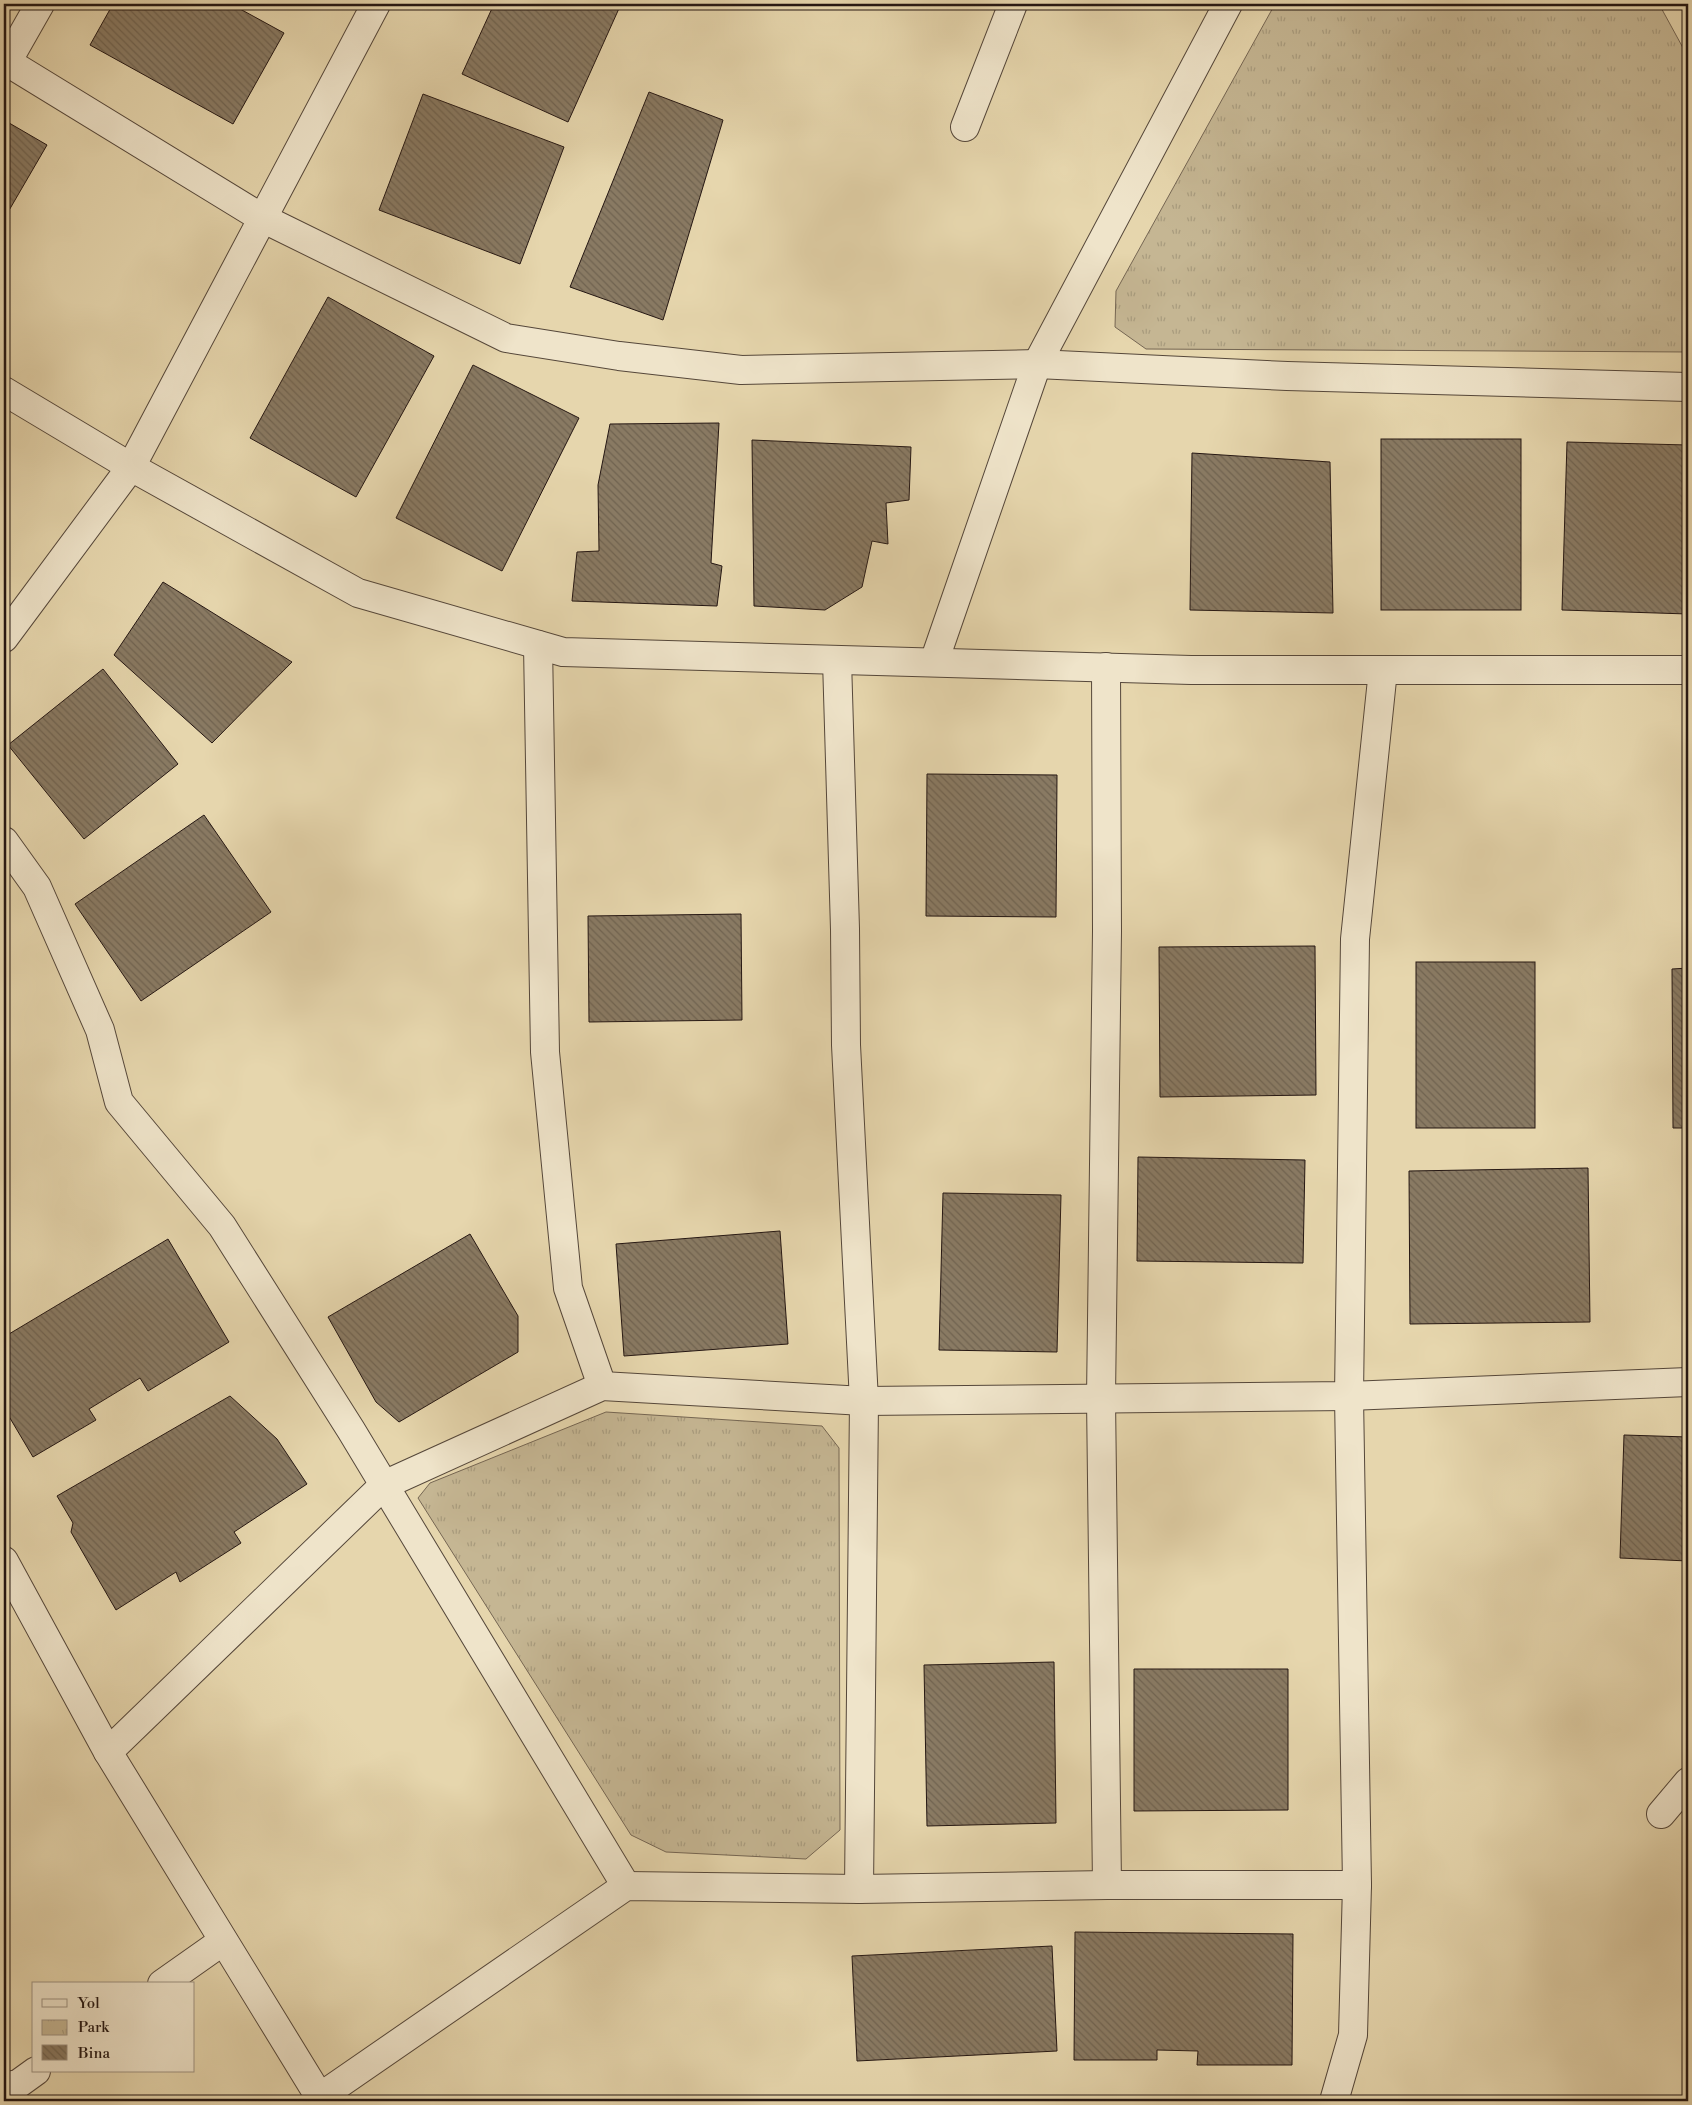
<svg xmlns="http://www.w3.org/2000/svg" width="1692" height="2105" viewBox="0 0 1692 2105" font-family="'Libre Bodoni',serif">
  <style>
    .park { fill: url(#park-tufts); stroke: #756653 }
    .building { fill: url(#building-back-hatch); stroke: #251713 }
    .lines { fill: none; stroke-linecap: round; stroke-linejoin: round }
    .minor-casing { stroke: #55473a; stroke-width: 30 }
    .minor { stroke: #efe4ca; stroke-width: 28 }
  </style>
  <defs>
    <pattern id="park-tufts" width="24" height="20" patternUnits="userSpaceOnUse" patternTransform="scale(1.25)"><rect width="24" height="20" fill="#c5b693"/><path d="M3 7l-1-3M5 7V3M7 7l1-3M15 17l-1-3M17 17v-4M19 17l1-3" fill="none" stroke="#a99c7e"/></pattern>
    <pattern id="building-back-hatch" width="6" height="6" patternUnits="userSpaceOnUse" patternTransform="scale(1.25)"><rect width="6" height="6" fill="#897a63"/><path d="M-1 5l2 2M0 0l6 6M5-1l2 2" fill="none" stroke="#706350"/></pattern>
  </defs>
  <rect width="100%" height="100%" fill="#e6d6ad"/>
  <filter id="stains"><feTurbulence type="fractalNoise" baseFrequency=".004" numOctaves="4"/><feColorMatrix values="0 0 0 0 .2 0 0 0 0 .09 0 0 0 0 .02 0 0 0 .5 -.17"/></filter>
  <radialGradient id="worn" r=".72"><stop offset=".6" stop-color="#630" stop-opacity="0"/><stop offset="1" stop-color="#630" stop-opacity=".3"/></radialGradient>
  <g class="park">
    <path d="M 1275,4 L 1659,4 L 1688,57 L 1688,352 L 1146,349 L 1115,327 L 1116,291 Z"/>
    <path d="M 606,1412 L 822,1426 L 839,1448 L 840,1830 L 806,1859 L 666,1852 L 631,1835 L 418,1498 L 430,1483 Z"/>
  </g>
  <g class="building">
    <path d="M 113,4 L 231,4 L 284,33 L 233,124 L 90,45 Z"/>
    <path d="M 494,4 L 621,4 L 568,122 L 462,74 Z"/>
    <path d="M 649,92 L 723,120 L 663,320 L 570,287 Z"/>
    <path d="M 423,94 L 564,147 L 520,264 L 379,210 Z"/>
    <path d="M 4,120 L 47,145 L 4,219 Z"/>
    <path d="M 328,297 L 434,356 L 356,497 L 250,438 Z"/>
    <path d="M 473,365 L 579,418 L 502,571 L 396,518 Z"/>
    <path d="M 719,423 L 711,563 L 722,566 L 717,606 L 572,601 L 577,552 L 599,551 L 598,485 L 610,424 Z"/>
    <rect x="1381" y="439" width="140" height="171"/>
    <path d="M 752,440 L 911,447 L 909,500 L 886,503 L 888,544 L 872,541 L 862,587 L 825,610 L 754,606 Z"/>
    <path d="M 1567,442 L 1688,445 L 1688,614 L 1562,610 Z"/>
    <path d="M 1192,453 L 1330,462 L 1333,613 L 1190,610 Z"/>
    <path d="M 163,582 L 292,662 L 212,743 L 114,655 Z"/>
    <path d="M 103,669 L 178,764 L 84,839 L 8,745 Z"/>
    <path d="M 927,774 L 1057,775 L 1056,917 L 926,916 Z"/>
    <path d="M 204,815 L 271,912 L 141,1001 L 75,904 Z"/>
    <path d="M 741,914 L 742,1020 L 589,1022 L 588,916 Z"/>
    <path d="M 1315,946 L 1316,1095 L 1160,1097 L 1159,947 Z"/>
    <rect x="1416" y="962" width="119" height="166"/>
    <path d="M 1688,968 L 1688,1128 L 1673,1128 L 1672,969 Z"/>
    <path d="M 1138,1157 L 1305,1160 L 1303,1263 L 1137,1261 Z"/>
    <path d="M 1588,1168 L 1590,1322 L 1410,1324 L 1409,1171 Z"/>
    <path d="M 943,1193 L 1061,1195 L 1057,1352 L 939,1350 Z"/>
    <path d="M 780,1231 L 788,1344 L 624,1356 L 616,1244 Z"/>
    <path d="M 470,1234 L 518,1316 L 518,1352 L 399,1422 L 376,1402 L 328,1317 Z"/>
    <path d="M 168,1239 L 229,1342 L 148,1391 L 140,1378 L 89,1409 L 96,1420 L 33,1457 L 4,1408 L 4,1337 Z"/>
    <path d="M 230,1396 L 277,1439 L 307,1484 L 234,1532 L 241,1543 L 180,1582 L 176,1572 L 116,1610 L 71,1532 L 73,1523 L 57,1496 Z"/>
    <path d="M 1624,1435 L 1688,1437 L 1688,1561 L 1620,1558 Z"/>
    <path d="M 1054,1662 L 1056,1823 L 927,1826 L 924,1665 Z"/>
    <path d="M 1134,1669 L 1288,1669 L 1288,1810 L 1134,1811 Z"/>
    <path d="M 1075,1932 L 1293,1934 L 1292,2065 L 1197,2065 L 1198,2051 L 1157,2050 L 1157,2060 L 1074,2060 Z"/>
    <path d="M 1052,1946 L 1057,2051 L 857,2061 L 852,1956 Z"/>
  </g>
  <g class="lines">
    <defs>
      <g id="minor">
        <path d="M 4,60 L 262,218 L 506,338 L 619,356 L 741,370 L 1037,364 L 1287,376 L 1688,387"/>
        <path d="M 7,62 L 40,4"/>
        <path d="M 965,127 L 1013,4"/>
        <path d="M 4,391 L 131,467 L 358,593 L 563,652 L 1191,670 L 1688,670"/>
        <path d="M 4,638 L 131,467 L 376,4"/>
        <path d="M 538,645 L 545,1052 L 568,1288 L 602,1386"/>
        <path d="M 837,660 L 845,929 L 846,1045 L 864,1401 L 859,1889"/>
        <path d="M 934,662 L 1037,364 L 1228,4"/>
        <path d="M 1106,667 L 1107,931 L 1101,1398 L 1107,1885"/>
        <path d="M 4,841 L 37,887 L 100,1030 L 119,1102 L 222,1226 L 351,1430 L 626,1886"/>
        <path d="M 4,1561 L 108,1752 L 322,2101"/>
        <path d="M 108,1752 L 384,1485 L 602,1386 L 864,1401 L 1349,1396 L 1688,1382"/>
        <path d="M 1661,1814 L 1688,1782"/>
        <path d="M 162,1984 L 223,1941"/>
        <path d="M 4,2087 L 18,2084 L 36,2071"/>
        <path d="M 320,2097 L 626,1886 L 859,1889 L 1107,1885 L 1357,1885"/>
        <path d="M 1334,2101 L 1353,2035 L 1357,1885 L 1349,1396 L 1355,939 L 1383,670"/>
      </g>
    </defs>
    <use href="#minor" class="minor-casing"/>
    <use href="#minor" class="minor"/>
  </g>
  <rect width="1692" height="2105" fill="none" stroke="#e6d6ad" stroke-width="20"/>
  <rect x="5" y="5" width="1682" height="2095" fill="none" stroke="#251713" stroke-width="2.5"/>
  <rect x="10" y="10" width="1672" height="2085" fill="none" stroke="#251713"/>
  <rect x="32" y="1982" width="162" height="90" fill="#efe4ca" stroke="#9e9281"/>
  <rect x="42" y="1999" width="25" height="8" fill="#efe4ca" stroke="#9e9281"/>
  <text x="78" y="2008" font-size="15" fill="#251713">Yol</text>
  <rect x="42" y="2020" width="25" height="15" fill="url(#park-tufts)" stroke="#9e9281"/>
  <text x="78" y="2032" font-size="15" fill="#251713">Park</text>
  <rect x="42" y="2045" width="25" height="15" fill="url(#building-back-hatch)" stroke="#9e9281"/>
  <text x="78" y="2058" font-size="15" fill="#251713">Bina</text>
  <rect width="100%" height="100%" filter="url(#stains)"/>
  <rect width="100%" height="100%" fill="url(#worn)"/>
</svg>
